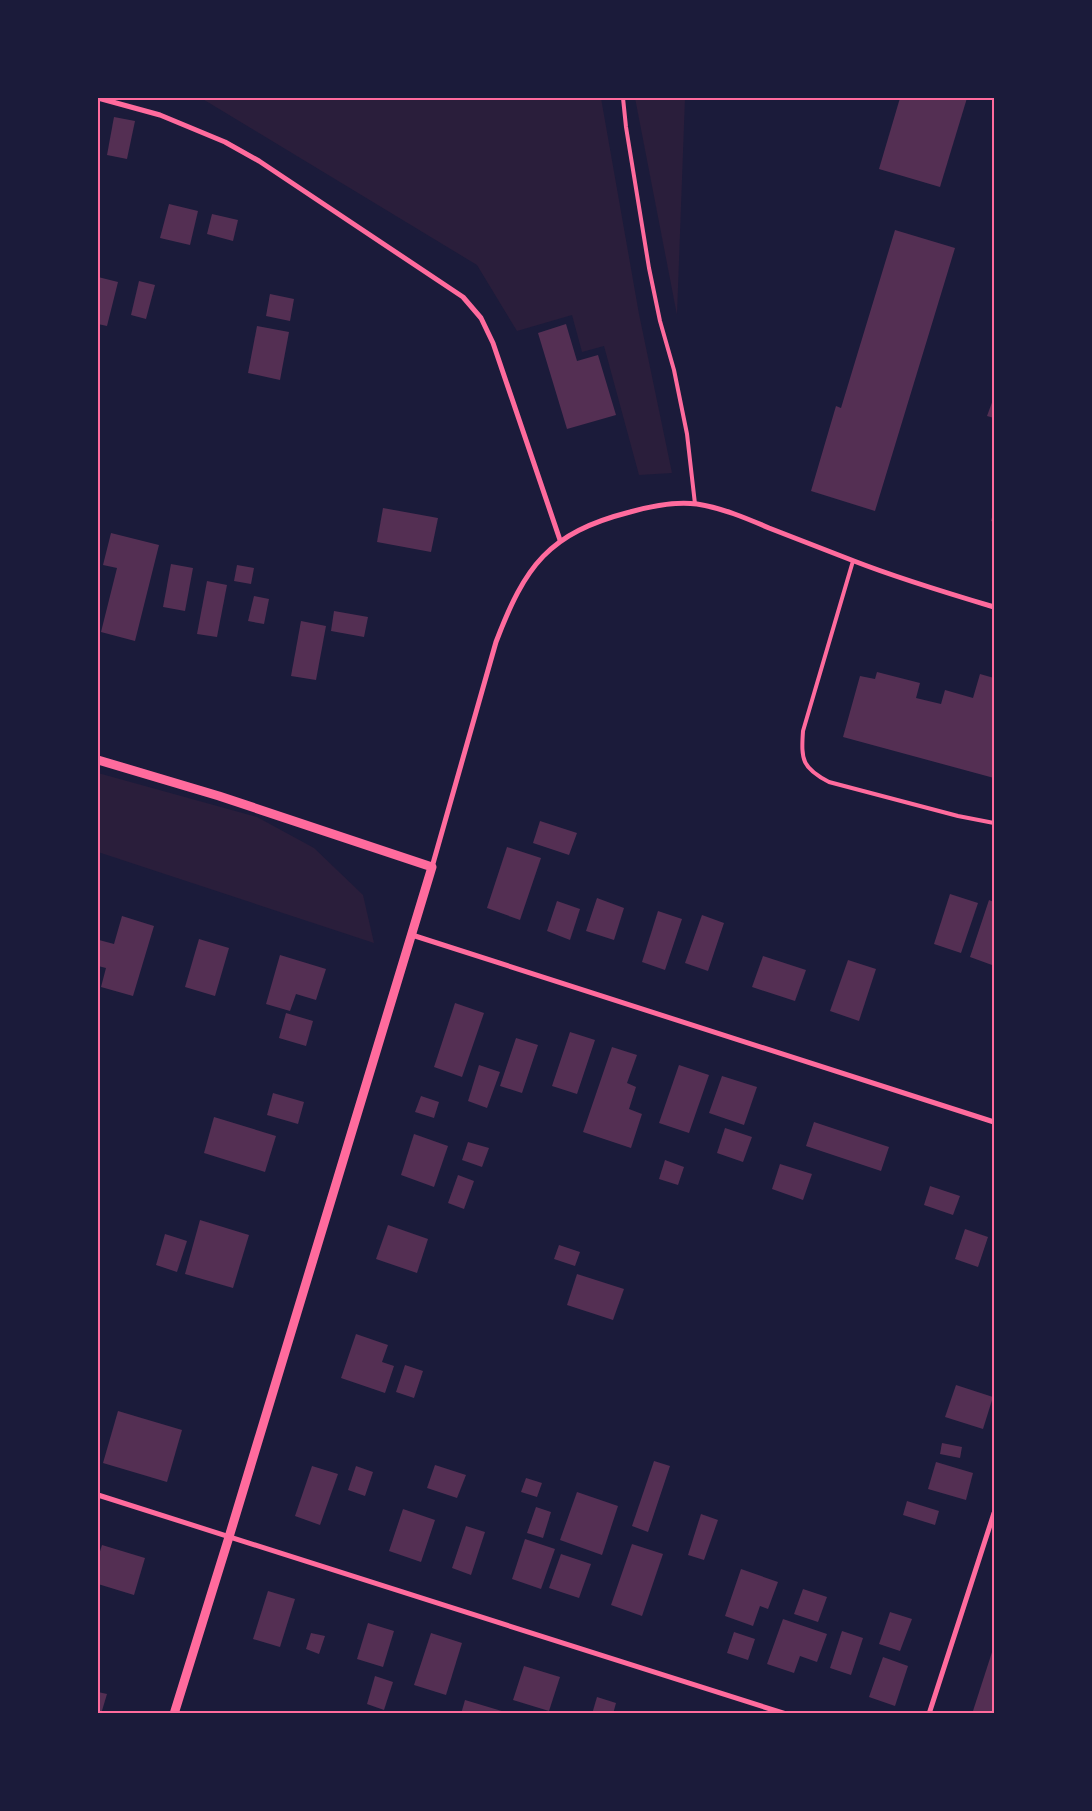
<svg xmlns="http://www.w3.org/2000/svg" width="1092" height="1811" viewBox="0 0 1092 1811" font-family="Helvetica,sans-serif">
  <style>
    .green { fill: #2a1e3b }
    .building { fill: #542f53 }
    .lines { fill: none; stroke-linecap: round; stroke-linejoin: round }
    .service { stroke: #ff6b9d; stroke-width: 4 }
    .minor { stroke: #ff6b9d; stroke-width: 5 }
    .tertiary { stroke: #ff6b9d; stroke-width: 9 }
    .neatline { fill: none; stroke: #ff6b9d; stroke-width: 2 }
  </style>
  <rect width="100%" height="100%" fill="#1b1b3a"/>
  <g class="green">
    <path d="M 201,98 L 601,98 L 639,314 L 672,473 L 639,475 L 604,346 L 582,352 L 572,315 L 517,331 L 477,265 Z"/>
    <path d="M 635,98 L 685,98 L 677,315 Z"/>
    <path d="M 98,773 L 257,817 L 314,848 L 363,895 L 374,943 L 98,852 Z"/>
  </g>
  <g class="building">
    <path d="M 900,98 L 967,98 L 940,187 L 879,169 Z"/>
    <path d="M 114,117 L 135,121 L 127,159 L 107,155 Z"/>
    <path d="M 169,204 L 198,211 L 190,245 L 160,238 Z"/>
    <path d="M 212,214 L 238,220 L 233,241 L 207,234 Z"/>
    <path d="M 895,230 L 955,248 L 875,511 L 811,491 L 836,406 L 841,408 Z"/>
    <path d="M 98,277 L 118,282 L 107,326 L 98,324 Z"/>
    <path d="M 139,281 L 155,285 L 146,319 L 131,315 Z"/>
    <path d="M 270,294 L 294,299 L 290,321 L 266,316 Z"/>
    <path d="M 566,324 L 577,361 L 598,355 L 616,415 L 567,429 L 538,333 Z"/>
    <path d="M 257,326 L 289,332 L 280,380 L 248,373 Z"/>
    <path d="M 994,397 L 994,418 L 987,416 Z"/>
    <path d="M 383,508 L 438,518 L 431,552 L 377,542 Z"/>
    <path d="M 994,510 L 994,522 L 991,521 Z"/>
    <path d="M 111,533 L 159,545 L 135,641 L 101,632 L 117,568 L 103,565 Z"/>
    <path d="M 171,564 L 193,568 L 185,611 L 163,607 Z"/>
    <path d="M 237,565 L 254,568 L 251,584 L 234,581 Z"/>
    <path d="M 207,581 L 227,585 L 217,637 L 197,634 Z"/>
    <path d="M 254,596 L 269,599 L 264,624 L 248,621 Z"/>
    <path d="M 334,611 L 368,617 L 364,637 L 331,631 Z"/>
    <path d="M 301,621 L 326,626 L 316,680 L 291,676 Z"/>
    <path d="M 877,672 L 920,683 L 916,698 L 941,704 L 945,690 L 973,698 L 980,674 L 994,678 L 994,778 L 843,737 L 860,676 L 875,679 Z"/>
    <path d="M 540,821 L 577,833 L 569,855 L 533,843 Z"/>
    <path d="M 507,847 L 541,858 L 520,920 L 487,908 Z"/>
    <path d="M 950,894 L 978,903 L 961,953 L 934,944 Z"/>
    <path d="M 597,898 L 624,908 L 614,940 L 586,931 Z"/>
    <path d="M 989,900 L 994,902 L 994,957 L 992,965 L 970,957 Z"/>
    <path d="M 557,901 L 580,909 L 570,940 L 547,931 Z"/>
    <path d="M 658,911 L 682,919 L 665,970 L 642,962 Z"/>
    <path d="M 702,915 L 724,923 L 708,971 L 685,963 Z"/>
    <path d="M 122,916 L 154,926 L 133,996 L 101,987 L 106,968 L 98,966 L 98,945 L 99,940 L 114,944 Z"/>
    <path d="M 199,939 L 229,948 L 215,996 L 185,987 Z"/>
    <path d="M 280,955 L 326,969 L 316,1000 L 296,994 L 290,1011 L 266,1004 Z"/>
    <path d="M 763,956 L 806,970 L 795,1001 L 752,987 Z"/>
    <path d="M 848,960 L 876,969 L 859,1021 L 830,1011 Z"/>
    <path d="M 455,1003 L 484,1013 L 462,1077 L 434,1067 Z"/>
    <path d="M 286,1013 L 313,1021 L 306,1046 L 279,1038 Z"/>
    <path d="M 570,1032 L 595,1040 L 577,1094 L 552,1086 Z"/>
    <path d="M 516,1038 L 538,1045 L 522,1093 L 500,1086 Z"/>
    <path d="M 612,1047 L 637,1055 L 627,1083 L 636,1087 L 629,1109 L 642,1114 L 631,1148 L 583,1132 Z"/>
    <path d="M 479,1065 L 500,1072 L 487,1108 L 468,1101 Z"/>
    <path d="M 679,1065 L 709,1075 L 689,1133 L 659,1123 Z"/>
    <path d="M 722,1076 L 757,1087 L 744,1125 L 709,1113 Z"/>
    <path d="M 273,1093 L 304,1102 L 298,1124 L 267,1115 Z"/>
    <path d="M 421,1096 L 439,1102 L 434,1118 L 415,1112 Z"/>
    <path d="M 214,1117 L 276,1136 L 265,1172 L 204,1153 Z"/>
    <path d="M 814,1122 L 889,1147 L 881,1171 L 806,1146 Z"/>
    <path d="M 725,1128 L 752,1137 L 743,1162 L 717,1153 Z"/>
    <path d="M 414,1134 L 448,1146 L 434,1187 L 401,1175 Z"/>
    <path d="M 468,1142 L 489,1148 L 482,1167 L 462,1160 Z"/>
    <path d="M 665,1160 L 684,1167 L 678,1185 L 659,1179 Z"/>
    <path d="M 780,1164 L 812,1174 L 803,1200 L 772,1189 Z"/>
    <path d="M 458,1175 L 474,1181 L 464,1209 L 448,1203 Z"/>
    <path d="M 930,1186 L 960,1196 L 953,1215 L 924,1205 Z"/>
    <path d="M 200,1220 L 249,1235 L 233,1288 L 185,1274 Z"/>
    <path d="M 388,1225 L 428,1239 L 417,1273 L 376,1259 Z"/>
    <path d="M 965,1229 L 988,1237 L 978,1267 L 955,1259 Z"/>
    <path d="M 165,1234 L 187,1241 L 177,1272 L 156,1265 Z"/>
    <path d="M 559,1245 L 580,1252 L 575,1266 L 554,1259 Z"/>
    <path d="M 577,1274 L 624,1289 L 613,1320 L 567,1305 Z"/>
    <path d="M 356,1334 L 388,1345 L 382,1362 L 394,1366 L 385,1393 L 341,1378 Z"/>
    <path d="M 405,1365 L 423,1371 L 414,1398 L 396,1392 Z"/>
    <path d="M 956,1385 L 993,1397 L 983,1429 L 945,1417 Z"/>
    <path d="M 118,1411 L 182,1430 L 167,1482 L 103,1463 Z"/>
    <path d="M 942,1443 L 962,1447 L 960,1458 L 940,1454 Z"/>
    <path d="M 654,1461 L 670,1466 L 648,1532 L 632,1526 Z"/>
    <path d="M 936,1462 L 973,1473 L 966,1500 L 928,1489 Z"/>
    <path d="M 435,1465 L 466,1475 L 457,1498 L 427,1488 Z"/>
    <path d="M 312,1466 L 338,1474 L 320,1525 L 295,1516 Z"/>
    <path d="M 356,1466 L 373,1472 L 365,1496 L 348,1490 Z"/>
    <path d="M 526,1478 L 542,1483 L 537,1497 L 521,1492 Z"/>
    <path d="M 577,1492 L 618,1506 L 602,1555 L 560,1540 Z"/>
    <path d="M 907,1501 L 939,1511 L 935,1525 L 903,1515 Z"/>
    <path d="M 536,1507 L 551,1512 L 543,1538 L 527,1533 Z"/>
    <path d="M 403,1509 L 435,1520 L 421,1562 L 389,1551 Z"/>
    <path d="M 701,1514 L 718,1520 L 704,1560 L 688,1555 Z"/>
    <path d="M 466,1526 L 485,1532 L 471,1575 L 452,1568 Z"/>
    <path d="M 525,1539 L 555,1549 L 541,1589 L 512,1579 Z"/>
    <path d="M 632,1544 L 663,1554 L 642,1616 L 611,1605 Z"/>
    <path d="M 102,1545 L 145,1558 L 134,1595 L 98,1584 L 98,1558 Z"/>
    <path d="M 561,1554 L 591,1564 L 579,1598 L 549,1588 Z"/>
    <path d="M 741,1569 L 778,1582 L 768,1609 L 760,1606 L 753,1626 L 725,1616 Z"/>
    <path d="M 803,1589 L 827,1597 L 818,1622 L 794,1614 Z"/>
    <path d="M 268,1591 L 295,1599 L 280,1647 L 253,1639 Z"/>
    <path d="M 890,1612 L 912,1619 L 900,1651 L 879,1644 Z"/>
    <path d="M 783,1619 L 827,1634 L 817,1662 L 800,1656 L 794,1673 L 767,1664 Z"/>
    <path d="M 368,1623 L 394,1631 L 383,1667 L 357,1659 Z"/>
    <path d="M 842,1631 L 863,1638 L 851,1675 L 830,1668 Z"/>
    <path d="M 734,1632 L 755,1639 L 748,1660 L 727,1653 Z"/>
    <path d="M 311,1633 L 325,1636 L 319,1654 L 306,1649 Z"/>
    <path d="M 431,1633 L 462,1643 L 446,1695 L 414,1685 Z"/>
    <path d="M 994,1646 L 994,1714 L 972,1714 Z"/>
    <path d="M 883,1657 L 908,1666 L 895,1706 L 869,1697 Z"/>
    <path d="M 524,1666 L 560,1677 L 549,1711 L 513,1700 Z"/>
    <path d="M 375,1676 L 393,1682 L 384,1710 L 367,1704 Z"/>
    <path d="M 98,1692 L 107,1694 L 101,1714 L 98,1714 Z"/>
    <path d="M 597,1697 L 616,1703 L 613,1714 L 592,1714 Z"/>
    <path d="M 465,1700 L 505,1712 L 504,1714 L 461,1714 Z"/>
  </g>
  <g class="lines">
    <g class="service">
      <path d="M 623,98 L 626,127 L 649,268 L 660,321 L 674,370 L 687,434 L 695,504"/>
      <path d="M 853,561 L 803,731 C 801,760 802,768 829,782 L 958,816 L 994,823"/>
    </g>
    <g class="minor">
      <path d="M 98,98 L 160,115 L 225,142 L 259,161 L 463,297 L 481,318 L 493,343 L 560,540"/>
      <path d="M 432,867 L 496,642 C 525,566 548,533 630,512 C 651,506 675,501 697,504 C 722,508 746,518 769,528 C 798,539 826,550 854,561 C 900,579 947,593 994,607"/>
      <path d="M 412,935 L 994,1122"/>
      <path d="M 98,1495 L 786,1714"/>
      <path d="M 929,1714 L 994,1513"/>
    </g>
    <path class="tertiary" d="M 98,760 L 219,796 L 432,867 L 229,1537 L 174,1714"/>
  </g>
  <rect width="1092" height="1811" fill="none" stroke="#1b1b3a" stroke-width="198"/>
  <rect x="99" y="99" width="894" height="1613" class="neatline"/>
</svg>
